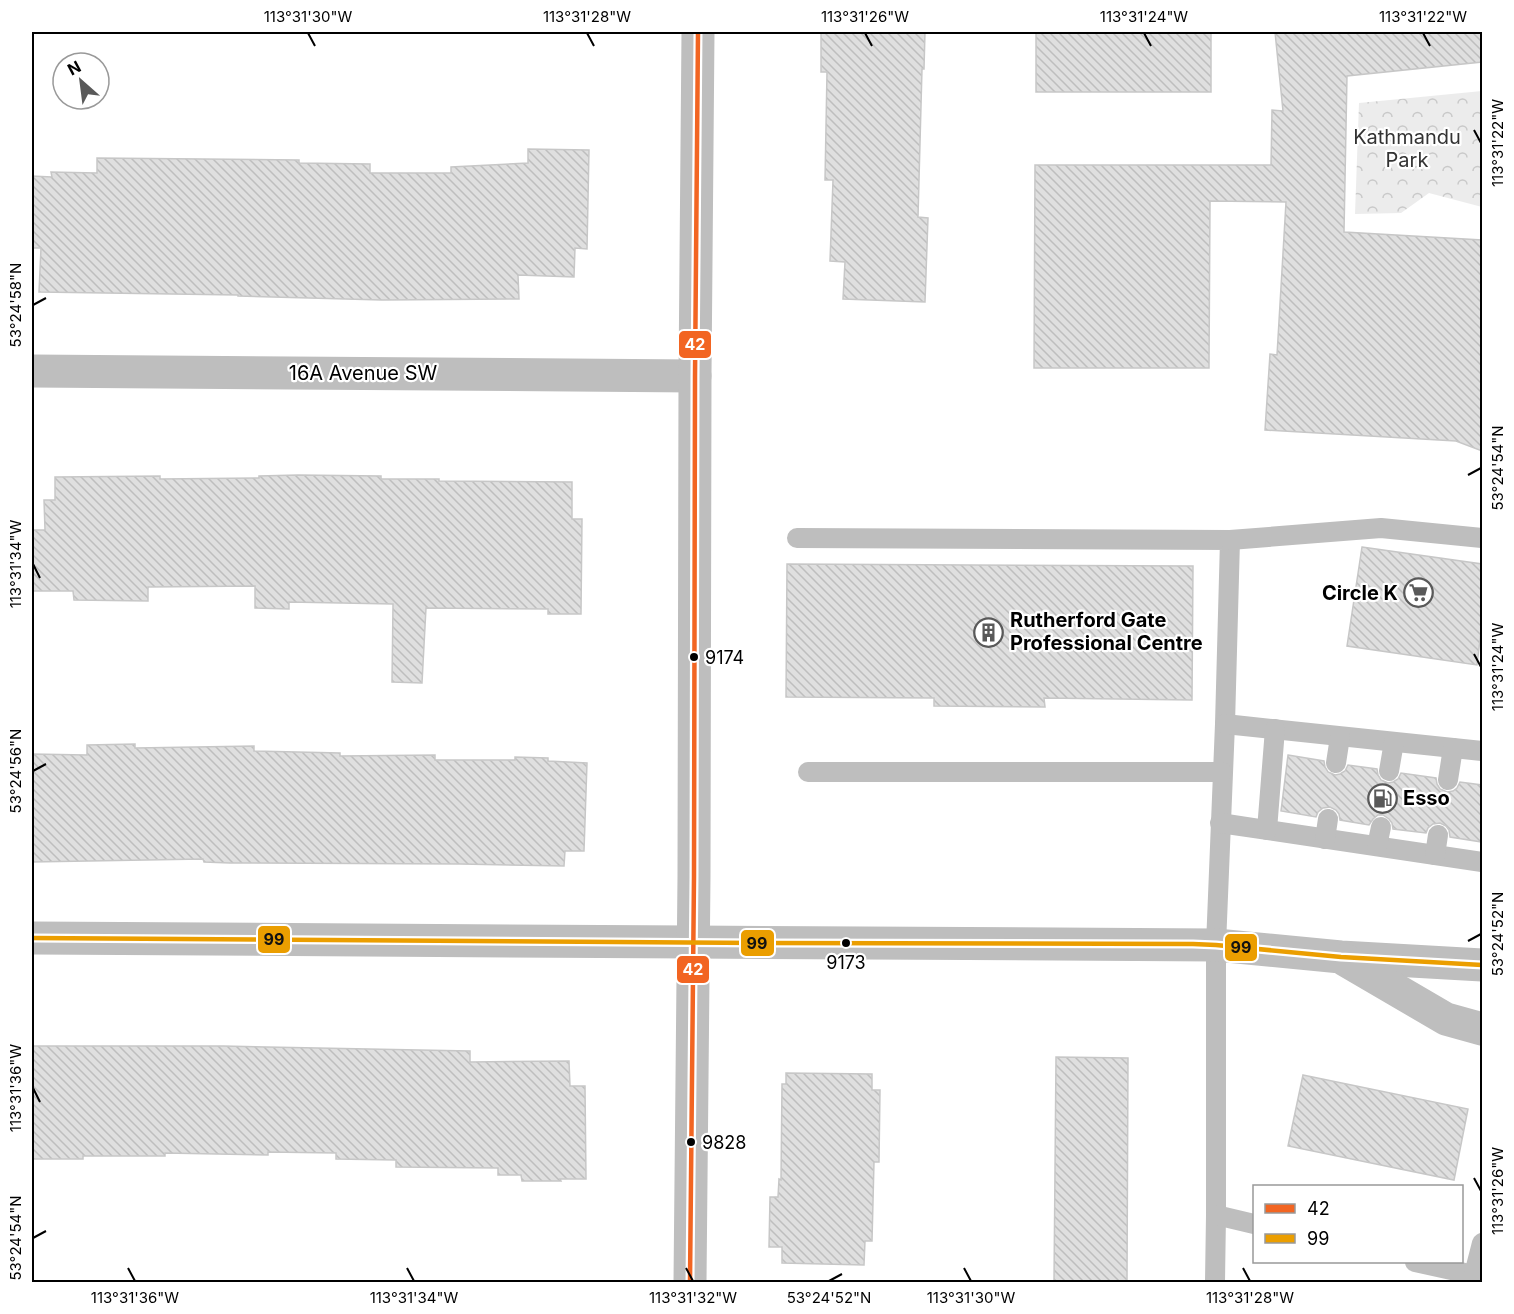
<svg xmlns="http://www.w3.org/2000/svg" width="1514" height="1314" viewBox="0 0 1514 1314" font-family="Inter,sans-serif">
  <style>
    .park { fill: url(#park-crowns) }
    .building { fill: url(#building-back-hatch); stroke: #c7c7c7; stroke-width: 1.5 }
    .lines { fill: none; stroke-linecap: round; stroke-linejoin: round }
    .service { stroke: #bebebe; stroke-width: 20 }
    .minor { stroke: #bebebe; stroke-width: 33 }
    .tertiary { stroke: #bebebe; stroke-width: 33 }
    .bus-1-casing { stroke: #fff; stroke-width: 9 }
    .bus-2-casing { stroke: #fff; stroke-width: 9 }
    .bus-1 { stroke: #f26522; stroke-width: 4.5 }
    .bus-2 { stroke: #eb9e00; stroke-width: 4.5 }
    .ticks { fill: none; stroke: #000; stroke-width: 2 }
    .bus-dot { fill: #000; stroke: #fff; stroke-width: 2 }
    .labels { text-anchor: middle; stroke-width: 4.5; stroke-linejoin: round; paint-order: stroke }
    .bus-label { font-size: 18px; fill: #000; stroke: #fff; text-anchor: start }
    .park-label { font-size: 20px; fill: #333; stroke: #fff }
    .street-label { font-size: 20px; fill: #000; stroke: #fff }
    .poi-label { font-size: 20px; font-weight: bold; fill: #000; stroke: #fff; text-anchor: start }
    .line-badge { stroke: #fff; stroke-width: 2 }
    .badge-label { font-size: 16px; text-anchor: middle; font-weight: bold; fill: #fff }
    .pale-badge-label { font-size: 16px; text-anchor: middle; font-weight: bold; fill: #111 }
    .neatline { fill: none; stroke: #000; stroke-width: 2 }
    .ticks-label { font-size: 15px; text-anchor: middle; fill: #000 }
  </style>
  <defs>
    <pattern id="park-crowns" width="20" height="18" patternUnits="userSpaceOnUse" patternTransform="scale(1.5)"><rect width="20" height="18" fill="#ececec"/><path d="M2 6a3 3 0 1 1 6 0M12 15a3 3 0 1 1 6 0" fill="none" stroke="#c9c9c9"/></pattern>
    <pattern id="building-back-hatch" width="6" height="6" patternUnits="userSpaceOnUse" patternTransform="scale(1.5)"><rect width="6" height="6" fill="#dfdfdf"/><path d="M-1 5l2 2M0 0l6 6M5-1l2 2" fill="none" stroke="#bebebe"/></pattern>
  </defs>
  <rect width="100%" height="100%" fill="#fff"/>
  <path class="park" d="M 1482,91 L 1482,207 L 1429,193 L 1401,213 L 1355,214 L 1359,103 Z"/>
  <g class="building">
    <path d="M 821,32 L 925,32 L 924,69 L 922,69 L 918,217 L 928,218 L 925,302 L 843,299 L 845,262 L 830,261 L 833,180 L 825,180 L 827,72 L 821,72 Z"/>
    <rect x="1036" y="32" width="175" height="60"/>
    <path d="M 1275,32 L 1482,32 L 1482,62 L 1347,76 L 1344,232 L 1482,240 L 1482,451 L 1456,441 L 1265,430 L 1270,354 L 1277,355 L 1286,202 L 1210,201 L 1209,368 L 1034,368 L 1035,165 L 1271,165 L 1272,110 L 1283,111 Z"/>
    <path d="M 528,149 L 589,150 L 587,249 L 575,248 L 574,277 L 518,275 L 519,299 L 382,300 L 238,296 L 238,295 L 39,292 L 41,248 L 32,248 L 32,176 L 52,177 L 51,172 L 97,173 L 97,158 L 299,160 L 299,163 L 370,164 L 370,173 L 451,173 L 451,167 L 528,163 Z"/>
    <path d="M 298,475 L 381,476 L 381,479 L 439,479 L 439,481 L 572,482 L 572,519 L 582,519 L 581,614 L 548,614 L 548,609 L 426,608 L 422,683 L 392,682 L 393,604 L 289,602 L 289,609 L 255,608 L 255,586 L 148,587 L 148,601 L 74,600 L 73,591 L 32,591 L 32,530 L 45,530 L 44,500 L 55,500 L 55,477 L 160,476 L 160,479 L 259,478 L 259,476 Z"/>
    <path d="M 1362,547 L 1482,564 L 1482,623 L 1477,665 L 1347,646 Z"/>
    <path d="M 787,564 L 1193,566 L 1192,700 L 1044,698 L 1045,707 L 934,706 L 934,698 L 786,697 Z"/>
    <path d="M 135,744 L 135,748 L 254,746 L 254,751 L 340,753 L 340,756 L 435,755 L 435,760 L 515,760 L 515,757 L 548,758 L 548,761 L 587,763 L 584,851 L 565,851 L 564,866 L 460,864 L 230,863 L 204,862 L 203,859 L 32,862 L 32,754 L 87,755 L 87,745 Z"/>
    <path d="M 1288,755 L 1324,761 L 1325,767 L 1328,772 L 1335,775 L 1340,774 L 1345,771 L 1348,765 L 1377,769 L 1378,775 L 1381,780 L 1388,783 L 1393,782 L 1398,779 L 1401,773 L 1436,778 L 1437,784 L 1440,789 L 1447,792 L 1453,791 L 1457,788 L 1460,782 L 1482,785 L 1482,842 L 1450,837 L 1449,830 L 1446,826 L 1440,823 L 1433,824 L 1428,828 L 1426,833 L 1393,829 L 1392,823 L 1389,819 L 1383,815 L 1378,815 L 1373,819 L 1369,825 L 1340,820 L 1339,814 L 1336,810 L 1330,807 L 1323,808 L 1318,812 L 1316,817 L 1281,811 Z"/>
    <path d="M 32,1046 L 223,1046 L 470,1051 L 470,1062 L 569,1061 L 570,1086 L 585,1086 L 586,1179 L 560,1179 L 561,1181 L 522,1181 L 521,1175 L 498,1175 L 498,1168 L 396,1167 L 396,1160 L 336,1159 L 336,1153 L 268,1152 L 268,1155 L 165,1153 L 165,1156 L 83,1156 L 83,1159 L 32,1159 Z"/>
    <path d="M 1056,1057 L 1128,1058 L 1127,1282 L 1054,1282 Z"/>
    <path d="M 786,1073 L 872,1074 L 872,1090 L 880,1090 L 879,1162 L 874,1162 L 872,1241 L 865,1241 L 864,1265 L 782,1263 L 782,1247 L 769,1247 L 770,1197 L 778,1197 L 779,1179 L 781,1180 L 782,1084 L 786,1084 Z"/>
    <path d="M 1303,1075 L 1468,1109 L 1454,1180 L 1288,1146 Z"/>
  </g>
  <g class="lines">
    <g class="service">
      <path d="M 797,538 L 1230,540 L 1225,724 L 1216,945 L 1216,1215 L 1215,1282"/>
      <path d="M 1230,540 L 1381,528 L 1482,538"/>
      <path d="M 1225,724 L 1482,751"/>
      <path d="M 1336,763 L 1340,737"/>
      <path d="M 1389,771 L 1394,742"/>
      <path d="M 808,772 L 1222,772"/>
      <path d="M 1448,780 L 1453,748"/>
      <path d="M 1220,823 L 1482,862"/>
      <path d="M 1267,830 L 1275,729"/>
      <path d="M 1325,839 L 1328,819"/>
      <path d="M 1377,846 L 1381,827"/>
      <path d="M 1435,855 L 1438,835"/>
      <path d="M 1216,1215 L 1254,1224"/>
      <path d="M 1415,1262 L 1474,1275"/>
      <path d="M 1472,1282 L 1482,1243"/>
    </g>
    <g class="minor">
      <path d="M 32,371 L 695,376"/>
      <path d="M 32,938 L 693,942"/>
    </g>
    <g class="tertiary">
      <path d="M 693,942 L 1216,945 L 1341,957 L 1482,965"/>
      <path d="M 1345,960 L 1446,1019 L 1482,1029"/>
      <path d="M 690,1282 L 694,876 L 695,376 L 698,32"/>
    </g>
    <defs>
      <path id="bus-1" d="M 690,1282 L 694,876 L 695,376 L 698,32"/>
      <path id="bus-2" d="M 32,938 L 760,943 L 1193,944 L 1216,945 L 1341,957 L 1482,965"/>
    </defs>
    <use href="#bus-1" class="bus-1-casing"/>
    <use href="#bus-2" class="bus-2-casing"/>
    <use href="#bus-1" class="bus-1"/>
    <use href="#bus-2" class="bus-2"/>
  </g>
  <path class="ticks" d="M 308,33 L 315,46M 587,33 L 594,46M 865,33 L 872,46M 1144,33 L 1151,46M 1423,33 L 1430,46M 1474,130 L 1481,143M 33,305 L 46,298M 1468,475 L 1481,468M 33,564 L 40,578M 1474,654 L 1481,667M 33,771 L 46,764M 1468,941 L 1481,934M 33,1088 L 40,1102M 1474,1178 L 1481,1191M 33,1238 L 46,1231M 128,1268 L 135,1281M 407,1268 L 414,1281M 686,1268 L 693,1281M 964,1268 L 971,1281M 1243,1268 L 1250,1281M 829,1281 L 842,1274"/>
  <defs>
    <symbol id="supermarket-ring" viewBox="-11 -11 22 22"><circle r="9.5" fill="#fff" stroke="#595959" stroke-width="1.5"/><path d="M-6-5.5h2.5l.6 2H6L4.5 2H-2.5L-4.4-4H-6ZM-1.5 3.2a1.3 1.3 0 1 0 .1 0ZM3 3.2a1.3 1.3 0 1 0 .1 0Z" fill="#595959"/></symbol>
    <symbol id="building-ring" viewBox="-11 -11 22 22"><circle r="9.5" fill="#fff" stroke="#595959" stroke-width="1.5"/><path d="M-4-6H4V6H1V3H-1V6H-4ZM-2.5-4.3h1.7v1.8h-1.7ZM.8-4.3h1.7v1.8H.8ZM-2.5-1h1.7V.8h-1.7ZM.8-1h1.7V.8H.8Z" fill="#595959"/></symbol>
    <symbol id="fuel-ring" viewBox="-11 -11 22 22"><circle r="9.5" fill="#fff" stroke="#595959" stroke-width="1.5"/><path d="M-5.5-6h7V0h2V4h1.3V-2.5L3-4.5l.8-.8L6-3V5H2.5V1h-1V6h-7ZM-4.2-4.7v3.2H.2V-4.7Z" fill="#595959"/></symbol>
  </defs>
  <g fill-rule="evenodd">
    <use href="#supermarket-ring" x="1402" y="576" width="33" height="33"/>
    <use href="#building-ring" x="972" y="616" width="33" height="33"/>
    <use href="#fuel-ring" x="1366" y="782" width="33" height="33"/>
  </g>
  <g class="bus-dot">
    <circle cx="694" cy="657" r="5"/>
    <circle cx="846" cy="943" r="5"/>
    <circle cx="691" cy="1142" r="5"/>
  </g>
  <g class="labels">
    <g class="bus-label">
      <text x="705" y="664">9174</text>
      <text x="846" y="969" text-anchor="middle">9173</text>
      <text x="702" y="1149">9828</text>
    </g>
    <g class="park-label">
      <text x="1407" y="144">Kathmandu<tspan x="1407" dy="23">Park</tspan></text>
    </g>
    <g class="street-label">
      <text x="363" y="380">16A Avenue SW</text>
    </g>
    <g class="poi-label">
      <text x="1398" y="600" text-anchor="end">Circle K</text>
      <text x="1010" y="627">Rutherford Gate<tspan x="1010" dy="23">Professional Centre</tspan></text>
      <text x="1403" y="805">Esso</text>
    </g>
  </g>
  <g class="line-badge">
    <rect x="678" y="330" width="34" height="29" rx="6" fill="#f26522"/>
    <rect x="257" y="925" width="34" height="29" rx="6" fill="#eb9e00"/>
    <rect x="740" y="929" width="35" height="28" rx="6" fill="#eb9e00"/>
    <rect x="1224" y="933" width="34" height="29" rx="6" fill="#eb9e00"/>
    <rect x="676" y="955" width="34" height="29" rx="6" fill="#f26522"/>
  </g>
  <g class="badge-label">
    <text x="695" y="350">42</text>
    <text x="693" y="975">42</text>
  </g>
  <g class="pale-badge-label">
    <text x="274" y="945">99</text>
    <text x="757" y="949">99</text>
    <text x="1241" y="953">99</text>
  </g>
  <rect width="1514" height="1314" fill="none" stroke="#ffffff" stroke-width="66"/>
  <rect x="1253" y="1185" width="210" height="78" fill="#ffffff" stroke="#999999" stroke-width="1.5"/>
  <rect x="1265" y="1204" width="30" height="9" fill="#f26522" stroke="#999999" stroke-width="1.5"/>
  <text x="1307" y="1215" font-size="18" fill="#000000">42</text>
  <rect x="1265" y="1234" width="30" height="9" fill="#eb9e00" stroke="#999999" stroke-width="1.5"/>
  <text x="1307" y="1245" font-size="18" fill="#000000">99</text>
  <g transform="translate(81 81) rotate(332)"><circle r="28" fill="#ffffff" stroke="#999999" stroke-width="1.5"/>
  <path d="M0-4.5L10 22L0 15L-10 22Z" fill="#595959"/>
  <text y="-9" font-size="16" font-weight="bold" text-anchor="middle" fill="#000000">N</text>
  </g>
  <rect x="33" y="33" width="1448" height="1248" class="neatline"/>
  <g class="ticks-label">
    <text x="308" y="22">113°31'30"W</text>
    <text x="587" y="22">113°31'28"W</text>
    <text x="865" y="22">113°31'26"W</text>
    <text x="1144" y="22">113°31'24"W</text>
    <text x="1423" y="22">113°31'22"W</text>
    <text transform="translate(1498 143) rotate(-90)" y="5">113°31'22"W</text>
    <text transform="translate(16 305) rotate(-90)" y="5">53°24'58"N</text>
    <text transform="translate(1498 468) rotate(-90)" y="5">53°24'54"N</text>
    <text transform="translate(16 564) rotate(-90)" y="5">113°31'34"W</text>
    <text transform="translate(1498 667) rotate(-90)" y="5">113°31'24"W</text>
    <text transform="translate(16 771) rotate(-90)" y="5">53°24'56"N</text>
    <text transform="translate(1498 934) rotate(-90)" y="5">53°24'52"N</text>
    <text transform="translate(16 1088) rotate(-90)" y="5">113°31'36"W</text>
    <text transform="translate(1498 1191) rotate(-90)" y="5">113°31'26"W</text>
    <text transform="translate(16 1238) rotate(-90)" y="5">53°24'54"N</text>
    <text x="135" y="1303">113°31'36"W</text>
    <text x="414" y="1303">113°31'34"W</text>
    <text x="693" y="1303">113°31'32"W</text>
    <text x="829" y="1303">53°24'52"N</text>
    <text x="971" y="1303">113°31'30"W</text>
    <text x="1250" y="1303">113°31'28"W</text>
  </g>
</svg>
